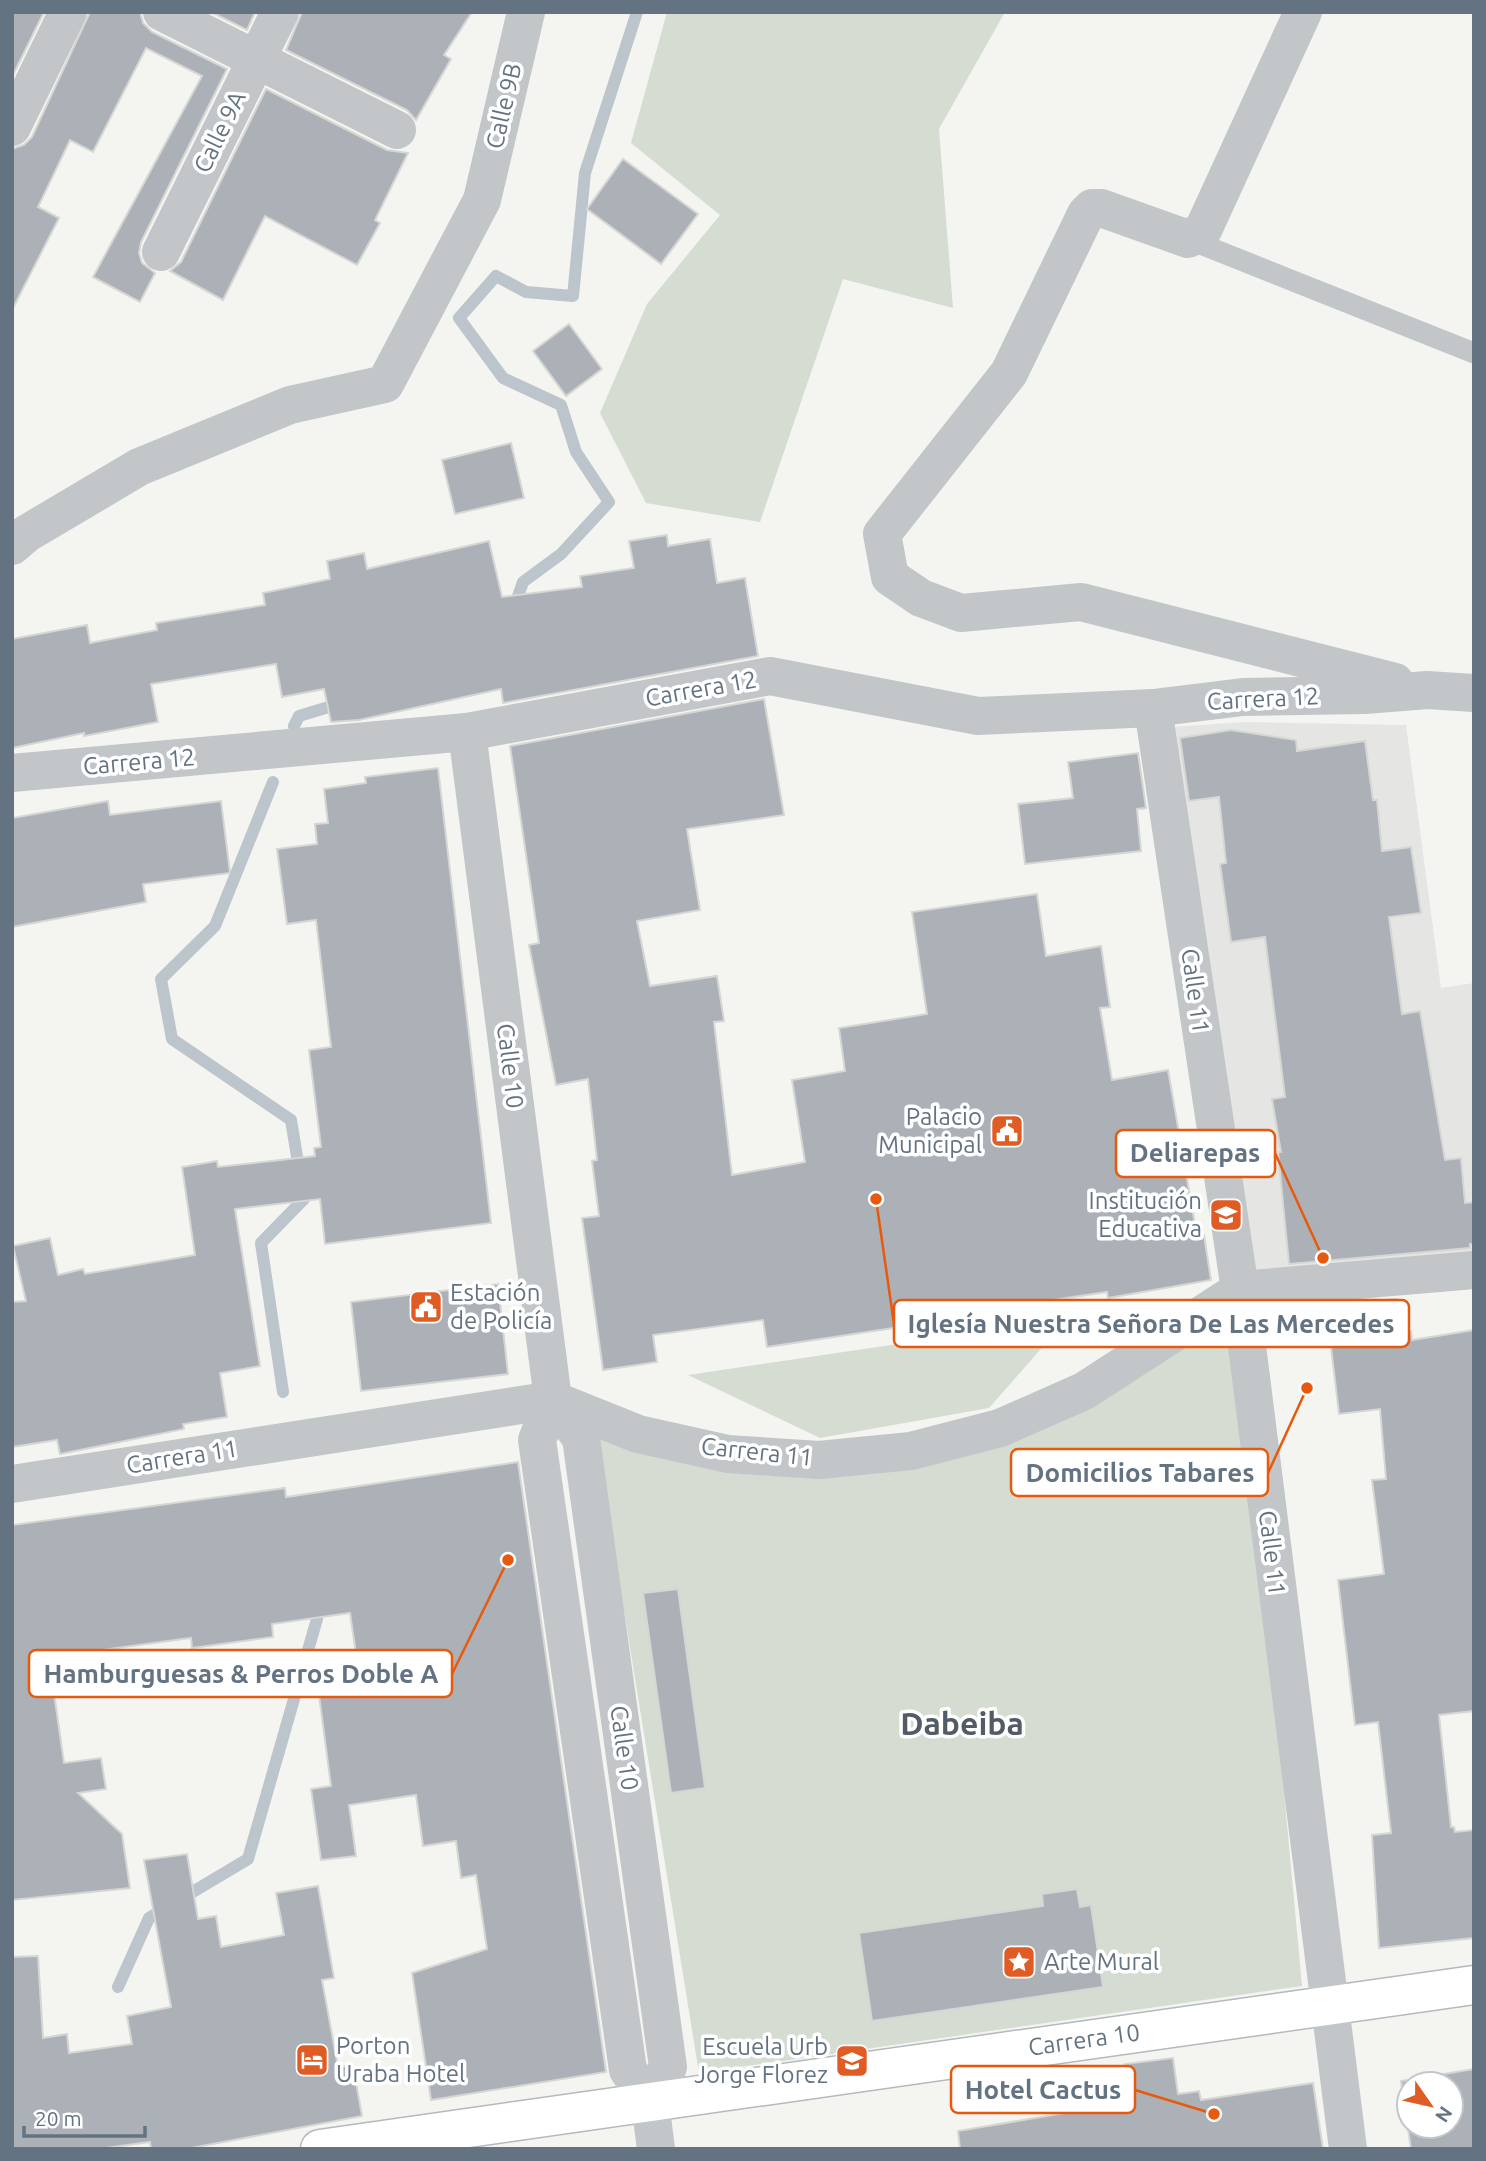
<svg xmlns="http://www.w3.org/2000/svg" width="1486" height="2161" viewBox="0 0 1486 2161" font-family="Ubuntu,sans-serif">
  <style>
    .built { fill: #e5e6e4 }
    .green { fill: #d5dcd2 }
    .lines { fill: none; stroke-linecap: round; stroke-linejoin: round }
    .stream { stroke: #bbc5cb; stroke-width: 12 }
    .building { fill: #abb1b7; stroke: #d6d6d4; stroke-width: 2; fill-rule: evenodd }
    .secondary-casing { stroke: #b4b9be; stroke-width: 41 }
    .lane { stroke: #c2c6c9; stroke-width: 21 }
    .street { stroke: #c2c6c9; stroke-width: 38 }
    .secondary { stroke: #fff; stroke-width: 38 }
    .labels { text-anchor: middle; stroke-width: 7; stroke-linejoin: round; paint-order: stroke }
    .street-label { font-size: 24px; fill: #647382; stroke: #fff }
    .poi-label { font-size: 24px; fill: #647382; stroke: #fff; text-anchor: end }
    .district-label { font-size: 32px; font-weight: bold; fill: #525c67; stroke: #fff }
    .leader { fill: none; stroke: #e8590c; stroke-width: 2.5 }
    .callout-dot { fill: #e8590c; stroke: #fff; stroke-width: 2.5 }
    .callout { fill: #fff; stroke: #e8590c; stroke-width: 2.5 }
    .callout-label { font-size: 26px; text-anchor: middle; font-weight: bold; fill: #647382 }
  </style>
  <rect width="100%" height="100%" fill="#f4f5f1"/>
  <path class="built" d="M 1244,722 L 1406,725 L 1441,988 L 1474,983 L 1474,1270 L 1240,1290 L 1157,728 Z"/>
  <g class="green">
    <path d="M 667,12 L 1005,12 L 939,129 L 953,308 L 843,279 L 760,522 L 646,503 L 600,413 L 647,304 L 720,215 L 631,143 Z"/>
    <path d="M 1239,1306 L 1302,1986 L 699,2073 L 596,1438 L 949,1461 Z"/>
    <path d="M 1067,1319 L 989,1408 L 820,1438 L 688,1375 Z"/>
  </g>
  <g class="lines">
    <g class="stream">
      <path d="M 513,611 L 523,582 L 561,554 L 609,502 L 576,452 L 561,405 L 503,378 L 459,318 L 496,276 L 526,292 L 573,296 L 585,173 L 637,12"/>
      <path d="M 294,726 L 299,716 L 342,703"/>
      <path d="M 273,782 L 215,926 L 161,979 L 172,1039 L 291,1120 L 304,1199 L 261,1243 L 283,1392"/>
      <path d="M 118,1987 L 149,1918 L 248,1859 L 317,1619"/>
    </g>
  </g>
  <g class="building">
    <path d="M 12,12 L 44,12 L 12,77 Z"/>
    <path d="M 90,12 L 140,12 L 143,23 L 152,32 L 227,69 L 141,242 L 139,253 L 142,263 L 155,273 L 140,302 L 93,277 L 202,76 L 146,48 L 93,152 L 70,140 L 38,207 L 59,218 L 12,310 L 12,149 L 24,145 L 32,137 Z"/>
    <path d="M 211,12 L 255,12 L 247,30 Z"/>
    <path d="M 302,12 L 472,12 L 444,55 L 451,59 L 416,120 L 407,110 L 286,50 Z"/>
    <path d="M 266,89 L 387,150 L 408,153 L 375,220 L 380,223 L 357,265 L 265,216 L 223,300 L 170,271 L 181,262 Z"/>
    <path d="M 623,159 L 698,214 L 661,264 L 587,209 Z"/>
    <path d="M 569,324 L 602,369 L 566,396 L 533,351 Z"/>
    <path d="M 511,443 L 524,498 L 455,514 L 442,460 Z"/>
    <path d="M 667,535 L 668,546 L 710,539 L 717,583 L 745,578 L 758,656 L 503,703 L 501,689 L 359,720 L 331,722 L 324,689 L 282,697 L 276,664 L 151,684 L 158,722 L 84,736 L 84,733 L 12,748 L 12,639 L 87,625 L 90,643 L 157,630 L 156,623 L 265,605 L 263,593 L 330,579 L 327,561 L 364,553 L 367,569 L 489,541 L 502,597 L 582,587 L 580,576 L 634,568 L 629,541 Z"/>
    <path d="M 764,699 L 784,815 L 687,829 L 700,910 L 637,921 L 650,986 L 717,976 L 724,1021 L 714,1022 L 732,1175 L 805,1162 L 792,1080 L 845,1071 L 839,1028 L 927,1014 L 912,912 L 1037,894 L 1046,956 L 1101,946 L 1110,1007 L 1100,1008 L 1112,1080 L 1168,1070 L 1197,1236 L 1204,1235 L 1211,1280 L 1108,1298 L 1107,1292 L 959,1314 L 960,1318 L 767,1347 L 763,1320 L 653,1335 L 657,1362 L 603,1370 L 582,1218 L 599,1216 L 592,1161 L 597,1160 L 588,1079 L 556,1085 L 529,945 L 539,943 L 510,746 Z"/>
    <path d="M 1231,730 L 1296,740 L 1297,751 L 1365,741 L 1373,800 L 1377,800 L 1382,851 L 1411,847 L 1421,913 L 1389,917 L 1402,1014 L 1420,1011 L 1445,1160 L 1461,1158 L 1465,1203 L 1474,1202 L 1474,1244 L 1470,1244 L 1470,1248 L 1289,1264 L 1278,1152 L 1281,1152 L 1272,1099 L 1285,1097 L 1265,937 L 1231,942 L 1220,864 L 1226,863 L 1219,797 L 1189,801 L 1180,738 Z"/>
    <path d="M 1138,753 L 1146,808 L 1137,809 L 1141,851 L 1025,864 L 1018,804 L 1073,798 L 1068,762 Z"/>
    <path d="M 438,768 L 491,1223 L 325,1244 L 320,1199 L 235,1209 L 260,1366 L 220,1373 L 227,1417 L 183,1424 L 184,1429 L 60,1454 L 57,1440 L 12,1447 L 12,1302 L 26,1301 L 13,1246 L 50,1238 L 58,1275 L 83,1269 L 85,1274 L 195,1255 L 182,1167 L 217,1161 L 218,1167 L 315,1156 L 314,1148 L 321,1147 L 309,1050 L 331,1047 L 316,920 L 287,924 L 277,849 L 317,844 L 315,824 L 328,823 L 324,789 L 366,783 L 365,777 Z"/>
    <path d="M 108,801 L 110,815 L 221,801 L 230,873 L 143,884 L 146,902 L 12,927 L 12,818 Z"/>
    <path d="M 498,1284 L 508,1374 L 361,1391 L 351,1302 Z"/>
    <path d="M 1396,1299 L 1401,1333 L 1411,1331 L 1412,1340 L 1474,1330 L 1474,1711 L 1439,1715 L 1451,1827 L 1454,1827 L 1455,1832 L 1474,1830 L 1474,1938 L 1379,1948 L 1372,1835 L 1391,1833 L 1378,1722 L 1355,1725 L 1338,1580 L 1384,1574 L 1372,1480 L 1386,1479 L 1380,1409 L 1339,1414 L 1326,1305 Z"/>
    <path d="M 518,1462 L 606,2072 L 431,2100 L 412,1973 L 487,1949 L 476,1875 L 461,1878 L 456,1841 L 423,1846 L 416,1795 L 349,1805 L 356,1856 L 321,1860 L 311,1789 L 331,1786 L 317,1680 L 359,1674 L 350,1613 L 272,1624 L 273,1637 L 192,1648 L 191,1638 L 94,1651 L 95,1664 L 75,1666 L 76,1676 L 52,1679 L 64,1763 L 101,1758 L 106,1789 L 78,1793 L 122,1834 L 130,1888 L 12,1900 L 12,1525 L 285,1488 L 286,1497 Z"/>
    <path d="M 678,1589 L 705,1788 L 671,1793 L 643,1593 Z"/>
    <path d="M 187,1854 L 198,1919 L 216,1916 L 221,1947 L 284,1935 L 276,1893 L 318,1886 L 334,1978 L 322,1980 L 338,2067 L 353,2065 L 362,2116 L 186,2149 L 151,2149 L 150,2142 L 99,2149 L 12,2149 L 12,1957 L 38,1956 L 43,2038 L 67,2034 L 69,2053 L 132,2044 L 127,2016 L 171,2007 L 144,1860 Z"/>
    <path d="M 1077,1889 L 1080,1907 L 1091,1905 L 1103,1987 L 872,2021 L 859,1933 L 1043,1906 L 1042,1894 Z"/>
    <path d="M 1173,2058 L 1178,2094 L 1199,2091 L 1201,2100 L 1313,2083 L 1323,2149 L 960,2149 L 958,2131 L 1130,2102 L 1125,2064 Z"/>
    <path d="M 1474,2069 L 1474,2149 L 1411,2149 L 1401,2081 ZM 1409,2084 L 1451,2084 L 1451,2126 L 1409,2126 Z"/>
  </g>
  <g class="lines">
    <defs>
      <path id="secondary" d="M 320,2149 L 1474,1985"/>
    </defs>
    <use href="#secondary" class="secondary-casing"/>
    <path class="lane" d="M 1188,239 L 1474,353"/>
    <g class="street">
      <path d="M 162,12 L 397,130"/>
      <path d="M 1303,12 L 1203,230 L 1188,239 L 1101,208 L 1092,208 L 1086,214 L 1009,373 L 882,534 L 890,577 L 921,598 L 961,613 L 1081,602 L 1395,682"/>
      <path d="M 12,127 L 68,12"/>
      <path d="M 161,252 L 280,12"/>
      <path d="M 12,546 L 26,534 L 139,467 L 290,405 L 385,384 L 482,200 L 526,12"/>
      <path d="M 1153,708 L 1240,1290 L 1348,2149"/>
      <path d="M 467,732 L 553,1400 L 581,1438 L 668,2067 L 650,2102"/>
      <path d="M 12,773 L 467,732 L 770,676 L 978,716 L 1153,708 L 1243,697 L 1365,695 L 1427,690 L 1474,693"/>
      <path d="M 553,1400 L 537,1440 L 628,2070 L 650,2102 L 656,2149"/>
      <path d="M 12,1484 L 553,1400 L 638,1434 L 728,1454 L 819,1460 L 911,1451 L 1000,1428 L 1084,1391 L 1240,1290 L 1474,1270"/>
    </g>
    <use href="#secondary" class="secondary"/>
  </g>
  <defs>
    <symbol id="civic-square" viewBox="-11 -11 22 22"><rect x="-9" y="-9" width="18" height="18" rx="4" fill="#e05c25" stroke="#fff"/><path d="M-.6-6.5H3V-4.5H.6V-3L4-1V1h2V6H-6V1h2V-1L-.6-3ZM-1.2 2.5V6h2.4V2.5Z" fill="#fff"/></symbol>
    <symbol id="school-square" viewBox="-11 -11 22 22"><rect x="-9" y="-9" width="18" height="18" rx="4" fill="#e05c25" stroke="#fff"/><path d="M0-5L7-2L0 1L-7-2ZM-4 1L0 2.5L4 1V4Q0 6-4 4Z" fill="#fff"/></symbol>
    <symbol id="sight-square" viewBox="-11 -11 22 22"><rect x="-9" y="-9" width="18" height="18" rx="4" fill="#e05c25" stroke="#fff"/><path d="M0-6L1.8-2.2L6-1.7L2.9 1.2L3.7 5.4L0 3.3L-3.7 5.4L-2.9 1.2L-6-1.7L-1.8-2.2Z" fill="#fff"/></symbol>
    <symbol id="hotel-square" viewBox="-11 -11 22 22"><rect x="-9" y="-9" width="18" height="18" rx="4" fill="#e05c25" stroke="#fff"/><path d="M-6-4.5h1.5V1H6V5H4.5V3h-9V5H-6ZM-4 0a1.8 1.8 0 1 1 3.6 0ZM.5 0V-2.5h3Q6-2.5 6 0Z" fill="#fff"/></symbol>
  </defs>
  <g fill-rule="evenodd">
    <use href="#civic-square" x="988" y="1112" width="38" height="38"/>
    <use href="#school-square" x="1207" y="1196" width="38" height="38"/>
    <use href="#civic-square" x="407" y="1288" width="38" height="38"/>
    <use href="#sight-square" x="1000" y="1943" width="38" height="38"/>
    <use href="#hotel-square" x="293" y="2041" width="38" height="38"/>
    <use href="#school-square" x="833" y="2042" width="38" height="38"/>
  </g>
  <g class="labels">
    <g class="street-label">
      <text transform="translate(504 106) rotate(-77)" y="8">Calle 9B</text>
      <text transform="translate(220 132) rotate(-64)" y="8">Calle 9A</text>
      <text transform="translate(701 689) rotate(-10)" y="8">Carrera 12</text>
      <text transform="translate(1263 699) rotate(-3)" y="8">Carrera 12</text>
      <text transform="translate(139 762) rotate(-5)" y="8">Carrera 12</text>
      <text transform="translate(1195 991) rotate(82)" y="8">Calle 11</text>
      <text transform="translate(510 1066) rotate(83)" y="8">Calle 10</text>
      <text transform="translate(757 1452) rotate(6)" y="8">Carrera 11</text>
      <text transform="translate(182 1457) rotate(-9)" y="8">Carrera 11</text>
      <text transform="translate(1272 1553) rotate(83)" y="8">Calle 11</text>
      <text transform="translate(624 1748) rotate(82)" y="8">Calle 10</text>
      <text transform="translate(1084 2040) rotate(-8)" y="8">Carrera 10</text>
    </g>
    <g class="poi-label">
      <text x="982" y="1125">Palacio<tspan x="982" dy="28">Municipal</tspan></text>
      <text x="1202" y="1209">Institución<tspan x="1202" dy="28">Educativa</tspan></text>
      <text x="450" y="1301" text-anchor="start">Estación<tspan x="450" dy="28">de Policía</tspan></text>
      <text x="1044" y="1970" text-anchor="start">Arte Mural</text>
      <text x="336" y="2054" text-anchor="start">Porton<tspan x="336" dy="28">Uraba Hotel</tspan></text>
      <text x="828" y="2055">Escuela Urb<tspan x="828" dy="28">Jorge Florez</tspan></text>
    </g>
    <g class="district-label">
      <text x="962" y="1735">Dabeiba</text>
    </g>
  </g>
  <path class="leader" d="M1323 1258L1275 1153M876 1199L894 1324M1307 1388L1268 1473M508 1560L452 1674M1214 2114L1135 2090"/>
  <g class="callout-dot">
    <circle cx="1323" cy="1258" r="7"/>
    <circle cx="876" cy="1199" r="7"/>
    <circle cx="1307" cy="1388" r="7"/>
    <circle cx="508" cy="1560" r="7"/>
    <circle cx="1214" cy="2114" r="7"/>
  </g>
  <g class="callout">
    <rect x="1116" y="1130" width="159" height="47" rx="7"/>
    <rect x="894" y="1300" width="515" height="47" rx="7"/>
    <rect x="1011" y="1449" width="257" height="47" rx="7"/>
    <rect x="29" y="1650" width="423" height="47" rx="7"/>
    <rect x="951" y="2066" width="184" height="47" rx="7"/>
  </g>
  <g class="callout-label">
    <text x="1195" y="1162">Deliarepas</text>
    <text x="1151" y="1333">Iglesía Nuestra Señora De Las Mercedes</text>
    <text x="1140" y="1482">Domicilios Tabares</text>
    <text x="241" y="1683">Hamburguesas &amp; Perros Doble A</text>
    <text x="1043" y="2099">Hotel Cactus</text>
  </g>
  <rect width="1486" height="2161" fill="none" stroke="#647382" stroke-width="28"/>
  <g transform="translate(1430 2105) rotate(124)"><circle r="33" fill="#ffffff" stroke="#c1c7cd" stroke-width="2"/>
  <path d="M0-5L12 26L0 18L-12 26Z" fill="#e05c25"/>
  <text y="-10" font-size="19" font-weight="bold" text-anchor="middle" fill="#647382">N</text>
  </g>
  <path d="M24 2126v10h121v-10" fill="none" stroke="#647382" stroke-width="3.5"/>
  <text x="35" y="2126" font-size="21" fill="#647382" stroke="#ffffff" stroke-width="5" paint-order="stroke">20 m</text>
</svg>
